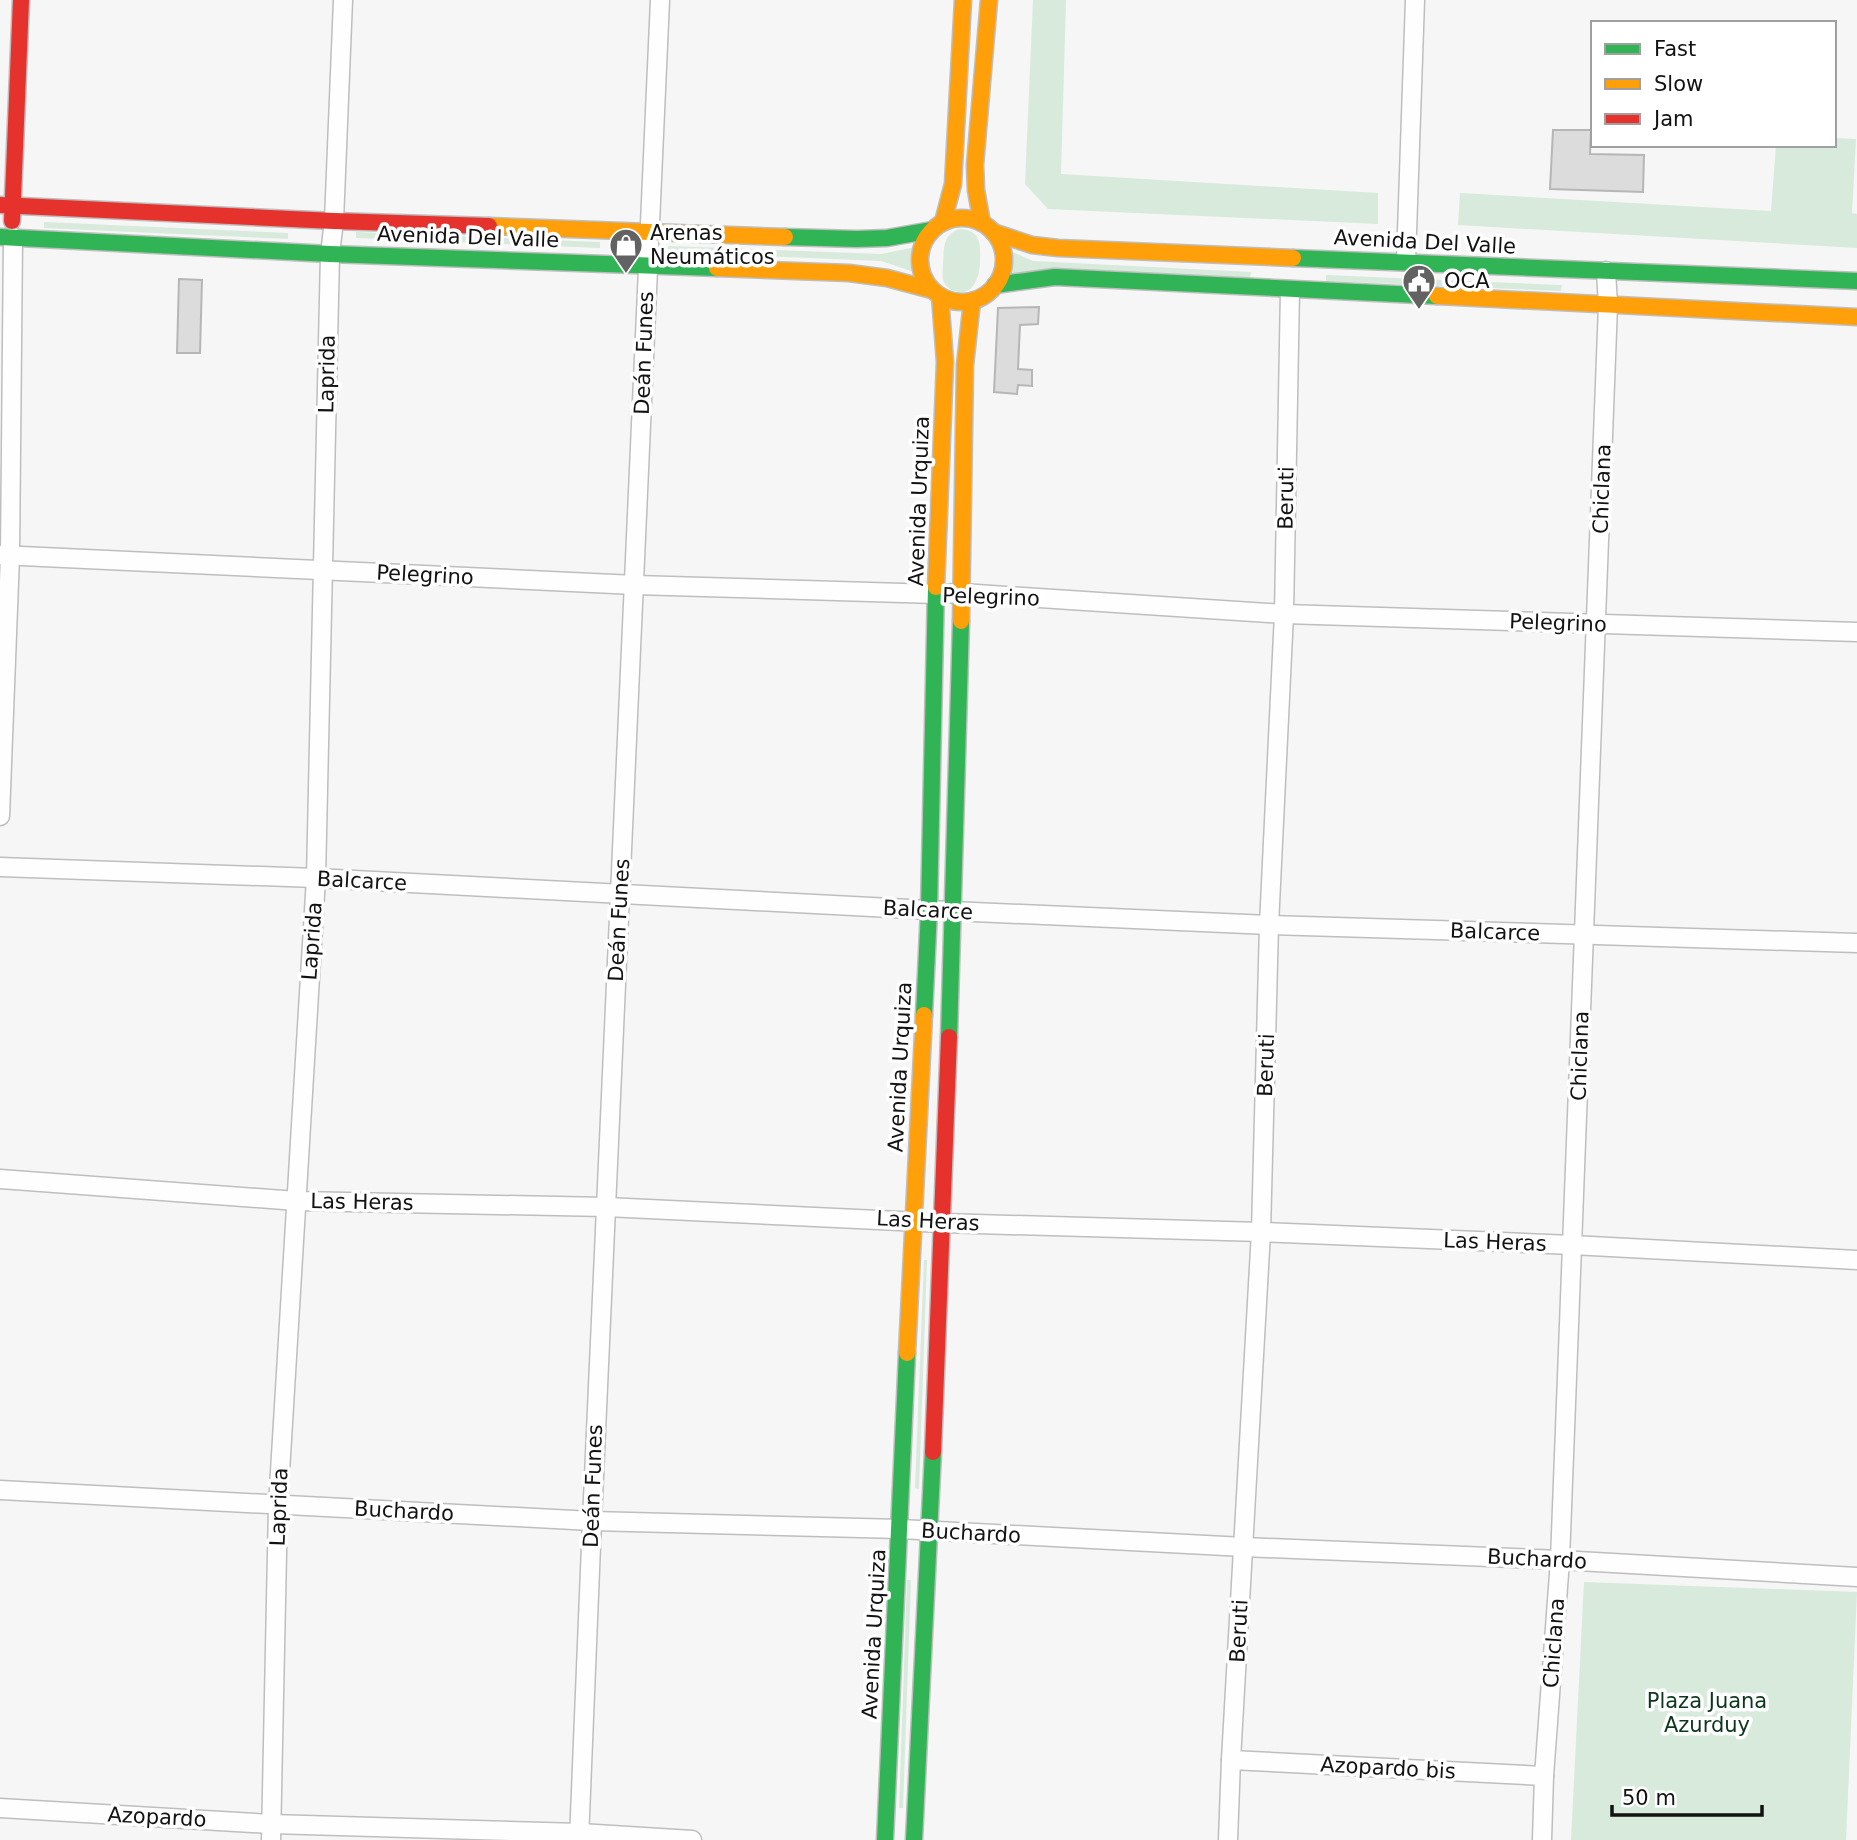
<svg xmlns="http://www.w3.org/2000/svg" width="1857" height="1840" viewBox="0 0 1857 1840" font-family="'DejaVu Sans',sans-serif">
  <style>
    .green { fill: #d7eadc }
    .building { fill: #dcdcdc; stroke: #b6b6b6; stroke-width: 2 }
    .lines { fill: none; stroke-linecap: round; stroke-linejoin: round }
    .street-casing { stroke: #bebebe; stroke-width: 21 }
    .fast-casing { stroke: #bebebe; stroke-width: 19 }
    .slow-casing { stroke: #bebebe; stroke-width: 19 }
    .jam-casing { stroke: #bebebe; stroke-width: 19 }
    .street { stroke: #fefefe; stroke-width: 18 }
    .fast { stroke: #30b455; stroke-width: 16 }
    .slow { stroke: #ff9f0a; stroke-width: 16 }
    .jam { stroke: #e5322d; stroke-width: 16 }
    .labels { text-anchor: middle; stroke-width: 7; stroke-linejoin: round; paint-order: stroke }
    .poi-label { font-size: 21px; fill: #121212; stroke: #fff; text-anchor: start }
    .street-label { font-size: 21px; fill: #121212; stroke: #fff }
    .park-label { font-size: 21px; fill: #0d371c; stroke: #fff }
  </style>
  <rect width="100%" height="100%" fill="#f6f6f6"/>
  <g class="green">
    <path d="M 1033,0 L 1066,0 L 1061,174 L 1378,193 L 1378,224 L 1048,209 L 1025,184 Z"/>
    <path d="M 1834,138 L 1856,139 L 1852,213 L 1857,214 L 1857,248 L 1458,225 L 1460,193 L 1771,211 L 1776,145 L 1834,145 Z"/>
    <path d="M 44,222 L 288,233 L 288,239 L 44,228 Z"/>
    <path d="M 960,229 C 980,230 981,244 980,260 C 980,274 975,298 954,291 C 949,289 945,285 943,280 C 942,275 943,269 943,264 C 944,248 943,234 960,229 Z"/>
    <path d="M 356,232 L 600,242 L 600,248 L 356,238 Z"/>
    <path d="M 668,246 L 881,254 L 916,247 L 912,262 L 914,272 L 881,261 L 668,252 Z"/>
    <path d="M 1008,250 L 1033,261 L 1251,272 L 1250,278 L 1007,276 L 1010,261 Z"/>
    <path d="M 1326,275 L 1562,285 L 1561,291 L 1326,281 Z"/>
    <path d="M 924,1260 L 927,1260 L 919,1489 L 915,1488 Z"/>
    <path d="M 907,1580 L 911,1580 L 903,1808 L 899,1808 Z"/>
    <path d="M 1584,1582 L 1857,1592 L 1846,1840 L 1571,1840 Z"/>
  </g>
  <g class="building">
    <path d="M 1553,130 L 1591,130 L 1590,154 L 1644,155 L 1643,192 L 1550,189 Z"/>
    <path d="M 179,279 L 202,280 L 200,353 L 177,353 Z"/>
    <path d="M 1039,307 L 1038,324 L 1020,325 L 1018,369 L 1032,370 L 1032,386 L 1018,385 L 1017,394 L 994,392 L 998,308 Z"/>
  </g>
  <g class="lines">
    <defs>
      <g id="street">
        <path d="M 1406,261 L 1415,0"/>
        <path d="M 0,555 L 635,585 L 936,594 L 962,593 L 1284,614 L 1857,632"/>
        <path d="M 0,816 L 10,556 L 13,237"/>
        <path d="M 0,867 L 316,878 L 929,910 L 1269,925 L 1857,943"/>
        <path d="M 0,1179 L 297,1201 L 606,1207 L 942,1223 L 1261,1232 L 1572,1245 L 1857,1260"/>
        <path d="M 0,1490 L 592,1521 L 900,1529 L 1244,1547 L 1560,1560 L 1857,1577"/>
        <path d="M 1231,1760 L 1544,1776"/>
        <path d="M 0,1808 L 271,1824 L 580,1833 L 692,1840"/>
        <path d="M 271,1840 L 278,1505 L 316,878 L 330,254 L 334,221 L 343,0"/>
        <path d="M 579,1840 L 592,1521 L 660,0"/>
        <path d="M 1228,1840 L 1231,1760 L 1261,1232 L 1269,925 L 1284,614 L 1290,290"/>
        <path d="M 1542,1840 L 1544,1776 L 1560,1560 L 1608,305 L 1606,271"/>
      </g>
      <g id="fast">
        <path d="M 0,237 L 330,254 L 717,268"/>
        <path d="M 785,237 L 857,239 L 887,238 L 932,230"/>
        <path d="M 1293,258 L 1857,281"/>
        <path d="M 995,285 L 1055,277 L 1437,296"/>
        <path d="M 924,1015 L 929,910 L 936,587"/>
        <path d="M 949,1037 L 961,621"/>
        <path d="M 885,1840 L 907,1353"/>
        <path d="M 914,1840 L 933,1452"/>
      </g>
      <g id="slow">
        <circle cx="962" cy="260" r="42"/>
        <path d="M 943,222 L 953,184 L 963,0"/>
        <path d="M 982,223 L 976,190 L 975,165 L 989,0"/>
        <path d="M 489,226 L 785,237"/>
        <path d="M 993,232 L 1032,245 L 1058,248 L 1293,258"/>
        <path d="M 717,268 L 849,273 L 887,278 L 932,290"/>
        <path d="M 1437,296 L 1857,317"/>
        <path d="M 936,587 L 945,362 L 940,296"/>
        <path d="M 961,621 L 965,365 L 972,301"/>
        <path d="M 907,1353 L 924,1015"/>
      </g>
      <g id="jam">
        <path d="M 0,205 L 334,221 L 489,226"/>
        <path d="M 12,221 L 21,0"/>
        <path d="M 933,1452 L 949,1037"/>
      </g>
    </defs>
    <use href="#street" class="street-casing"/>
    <use href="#fast" class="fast-casing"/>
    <use href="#slow" class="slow-casing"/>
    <use href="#jam" class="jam-casing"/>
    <use href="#street" class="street"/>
    <use href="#fast" class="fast"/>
    <use href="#slow" class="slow"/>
    <use href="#jam" class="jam"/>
  </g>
  <defs>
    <symbol id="shop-pin" viewBox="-11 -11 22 30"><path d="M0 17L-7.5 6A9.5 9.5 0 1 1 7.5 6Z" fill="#626262" stroke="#fff"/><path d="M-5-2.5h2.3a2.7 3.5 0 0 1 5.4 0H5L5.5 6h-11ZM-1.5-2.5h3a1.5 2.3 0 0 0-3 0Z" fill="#fff"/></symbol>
    <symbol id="civic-pin" viewBox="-11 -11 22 30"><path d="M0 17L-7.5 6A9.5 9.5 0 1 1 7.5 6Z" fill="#626262" stroke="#fff"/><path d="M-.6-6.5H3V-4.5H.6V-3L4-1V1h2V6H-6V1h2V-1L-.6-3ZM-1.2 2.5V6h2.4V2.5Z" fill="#fff"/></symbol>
  </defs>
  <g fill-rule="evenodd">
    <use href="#shop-pin" x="607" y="226" width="38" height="52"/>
    <use href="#civic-pin" x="1400" y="262" width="38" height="52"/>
  </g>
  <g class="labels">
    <g class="poi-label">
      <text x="650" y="240">Arenas<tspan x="650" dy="24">Neumáticos</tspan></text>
      <text x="1444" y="288">OCA</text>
    </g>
    <g class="street-label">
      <text transform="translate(468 237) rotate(2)" y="7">Avenida Del Valle</text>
      <text transform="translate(1425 242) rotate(3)" y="7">Avenida Del Valle</text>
      <text transform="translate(644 353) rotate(-88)" y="7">Deán Funes</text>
      <text transform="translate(327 374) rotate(-89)" y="7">Laprida</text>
      <text transform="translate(1602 489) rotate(-88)" y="7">Chiclana</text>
      <text transform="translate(1286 498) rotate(-89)" y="7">Beruti</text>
      <text transform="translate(919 501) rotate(-88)" y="7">Avenida Urquiza</text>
      <text transform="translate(425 575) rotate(3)" y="7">Pelegrino</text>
      <text transform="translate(991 597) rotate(2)" y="7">Pelegrino</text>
      <text transform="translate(1558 623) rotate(2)" y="7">Pelegrino</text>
      <text transform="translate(362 881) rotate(3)" y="7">Balcarce</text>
      <text transform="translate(928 910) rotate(3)" y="7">Balcarce</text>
      <text transform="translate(619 920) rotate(-87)" y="7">Deán Funes</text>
      <text transform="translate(1495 932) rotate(2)" y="7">Balcarce</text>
      <text transform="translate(312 941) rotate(-86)" y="7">Laprida</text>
      <text transform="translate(1580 1056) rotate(-88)" y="7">Chiclana</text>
      <text transform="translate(1266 1065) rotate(-88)" y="7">Beruti</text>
      <text transform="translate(900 1067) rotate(-87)" y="7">Avenida Urquiza</text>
      <text transform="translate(362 1202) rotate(1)" y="7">Las Heras</text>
      <text transform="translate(928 1221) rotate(3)" y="7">Las Heras</text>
      <text transform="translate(1495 1242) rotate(2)" y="7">Las Heras</text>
      <text transform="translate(593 1486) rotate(-88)" y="7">Deán Funes</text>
      <text transform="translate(279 1507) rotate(-88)" y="7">Laprida</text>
      <text transform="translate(404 1511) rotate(3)" y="7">Buchardo</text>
      <text transform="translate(971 1533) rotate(3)" y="7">Buchardo</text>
      <text transform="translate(1537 1559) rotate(3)" y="7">Buchardo</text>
      <text transform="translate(1239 1631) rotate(-87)" y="7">Beruti</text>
      <text transform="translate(874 1634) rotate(-87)" y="7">Avenida Urquiza</text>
      <text transform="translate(1554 1643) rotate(-86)" y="7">Chiclana</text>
      <text transform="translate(1388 1768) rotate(3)" y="7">Azopardo bis</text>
      <text transform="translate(157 1817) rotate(3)" y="7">Azopardo</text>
    </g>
    <g class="park-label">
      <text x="1707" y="1708">Plaza Juana<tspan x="1707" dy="24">Azurduy</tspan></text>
    </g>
  </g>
  <rect x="1591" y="21" width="245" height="126" fill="#ffffff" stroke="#a0a0a0" stroke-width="2"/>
  <rect x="1605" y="44" width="35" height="10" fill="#30b455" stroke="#a0a0a0" stroke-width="2"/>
  <text x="1654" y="56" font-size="21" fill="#121212">Fast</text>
  <rect x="1605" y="79" width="35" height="10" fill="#ff9f0a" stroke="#a0a0a0" stroke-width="2"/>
  <text x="1654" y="91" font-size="21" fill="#121212">Slow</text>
  <rect x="1605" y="114" width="35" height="10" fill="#e5322d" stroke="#a0a0a0" stroke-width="2"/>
  <text x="1654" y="126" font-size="21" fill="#121212">Jam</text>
  <path d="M1612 1805v10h150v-10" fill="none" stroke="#121212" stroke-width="3.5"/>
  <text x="1622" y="1805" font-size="21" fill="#121212" stroke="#ffffff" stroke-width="5" paint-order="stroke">50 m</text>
</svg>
